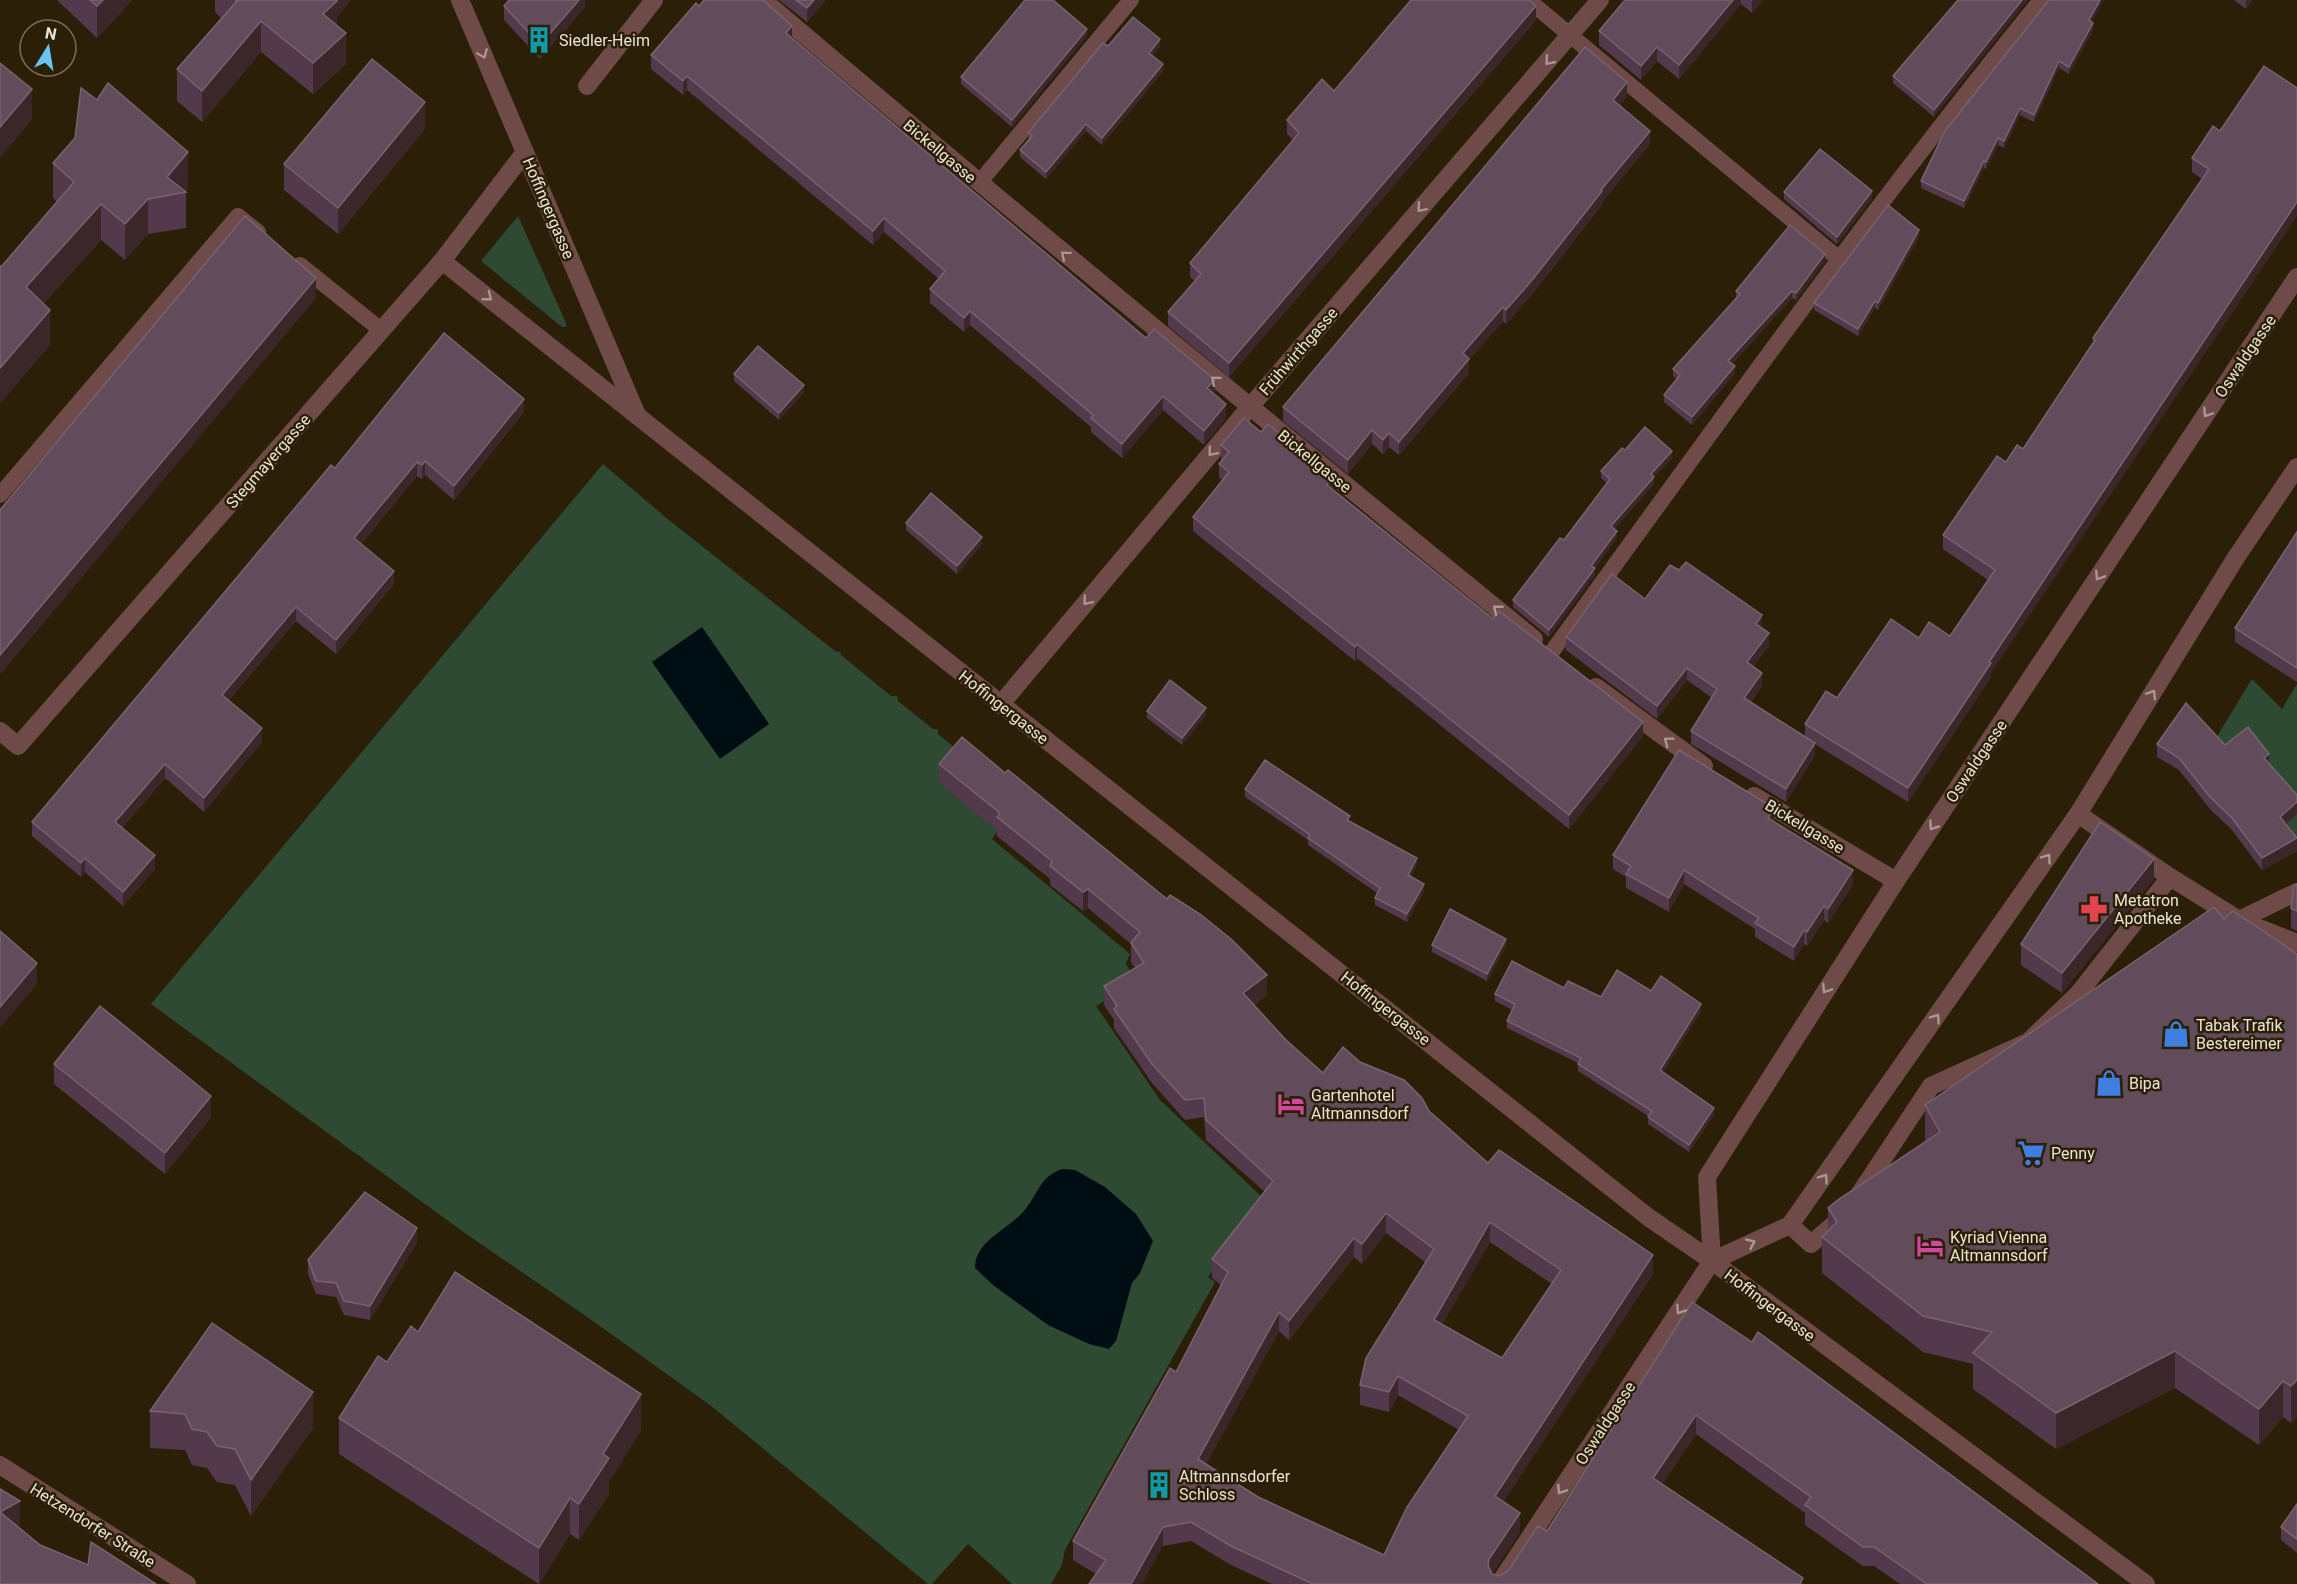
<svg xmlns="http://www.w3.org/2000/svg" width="2297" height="1584" viewBox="0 0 2297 1584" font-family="Roboto,sans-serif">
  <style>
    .green { fill: #2e4a33 }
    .water { fill: #000d13 }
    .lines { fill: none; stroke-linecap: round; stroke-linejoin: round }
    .service { stroke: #6e4a49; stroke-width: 16 }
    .pedestrian { stroke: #6e4a49; stroke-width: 18 }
    .minor { stroke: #6e4a49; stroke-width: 18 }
    .wall { fill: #52394c; fill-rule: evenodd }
    .shaded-wall { fill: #3b272a }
    .building { fill: #624b5b; stroke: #78636e; stroke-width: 1.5; fill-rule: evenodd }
    .oneway { stroke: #ac978f }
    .labels { text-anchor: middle; stroke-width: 5; stroke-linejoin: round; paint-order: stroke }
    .poi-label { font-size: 16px; fill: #ebe4d5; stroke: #2b2007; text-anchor: start }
    .street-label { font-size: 16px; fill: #ebe4d5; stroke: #2b2007 }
  </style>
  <rect width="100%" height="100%" fill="#2b2007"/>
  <g class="green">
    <path d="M 518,216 L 566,323 L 566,327 L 562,327 L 481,261 Z"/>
    <path d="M 603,464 L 670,521 L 835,651 L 840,652 L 841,655 L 891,696 L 897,696 L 898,701 L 933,729 L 938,729 L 938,734 L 975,764 L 999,829 L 992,839 L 1130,954 L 1126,963 L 1135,983 L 1096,1006 L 1160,1100 L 1266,1201 L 1208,1277 L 1215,1282 L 1065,1550 L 1062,1565 L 1051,1584 L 1012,1584 L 968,1544 L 932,1584 L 928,1584 L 710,1405 L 583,1314 L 462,1231 L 151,1004 Z"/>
    <path d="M 2252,679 L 2282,709 L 2297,684 L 2297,840 L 2205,756 Z"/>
  </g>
  <g class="water">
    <path d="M 702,627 L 769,724 L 720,759 L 652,662 Z"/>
    <path d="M 1062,1169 L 1075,1170 L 1105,1187 L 1136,1214 L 1153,1241 L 1140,1273 L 1132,1283 L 1116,1341 L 1109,1349 L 1089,1344 L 1048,1325 L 993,1285 L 975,1268 C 975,1241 1006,1231 1022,1213 C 1038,1197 1038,1177 1062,1169 Z"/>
  </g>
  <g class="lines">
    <g class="service">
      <path d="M 1528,0 L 1839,259"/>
      <path d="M 979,183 L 1131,0"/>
      <path d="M 300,265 L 381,330"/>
      <path d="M 0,495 L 238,216 L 258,232"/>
      <path d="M 1551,653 C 1711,433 1869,211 2041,0"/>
    </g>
    <g class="pedestrian">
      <path d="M 2078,814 L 2170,877 L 2239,920 L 2297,892"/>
      <path d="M 2239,920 L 2297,943"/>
      <path d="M 1790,1225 L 1811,1244 L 1847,1213 L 1931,1086 L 2028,1042 L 2078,994 L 2170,877"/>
    </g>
    <g class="minor">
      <path d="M 460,0 L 637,415"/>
      <path d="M 763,0 C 1017,216 1275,428 1534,639"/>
      <path d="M 587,86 L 654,0"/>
      <path d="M 442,261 L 1648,1217 L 1712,1261 L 2146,1584"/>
      <path d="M 1596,687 L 1704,766"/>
      <path d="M 1000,705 L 1249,408 L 1600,0"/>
      <path d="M 0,731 L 18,746 L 442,261 L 525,152"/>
      <path d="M 1754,796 L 1896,881"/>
      <path d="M 1712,1261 L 1707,1177 L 1896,881 L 2297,277"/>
      <path d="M 0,1465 L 187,1584"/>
      <path d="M 1499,1584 L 1712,1261 L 1790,1225 L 2078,814 L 2235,559 L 2297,467"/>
    </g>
  </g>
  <g class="wall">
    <path d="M 57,0 L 132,0 L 97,38 Z"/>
    <path d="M 215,0 L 351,0 L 337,17 L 337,25 L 346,64 L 313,94 L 261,52 L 202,122 L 177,101 L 177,69 L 221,18 L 215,12 Z"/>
    <path d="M 509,0 L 586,0 L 585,2 L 585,7 L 540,59 L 504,20 L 504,6 Z"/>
    <path d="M 779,0 L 826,0 L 807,22 Z"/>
    <path d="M 1625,0 L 1763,0 L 1752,13 L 1741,4 L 1679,79 L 1657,61 L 1641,80 L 1599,45 L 1599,31 Z"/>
    <path d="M 1958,0 L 1934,117 L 1893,83 L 1893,76 Z"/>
    <path d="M 2234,0 L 2252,0 L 2246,9 Z"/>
    <path d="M 699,6 L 792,39 L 1146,338 L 1214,394 L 1226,418 L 1204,445 L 1163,410 L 1122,458 L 1091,432 L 1091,427 L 970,325 L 964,332 L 930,303 L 930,289 L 939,279 L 884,232 L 873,245 L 687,90 L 683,95 L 651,69 L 651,55 Z"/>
    <path d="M 1536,20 L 1229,377 L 1168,326 L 1168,312 L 1195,281 L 1190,277 L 1190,263 L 1293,140 L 1287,134 L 1287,120 L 1334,91 Z"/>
    <path d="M 2092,22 L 2093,30 L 2069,74 L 2059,68 L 2034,122 L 2020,115 L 2004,148 L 1998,145 L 1986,169 L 1984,168 L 1964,208 L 1921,188 L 1921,181 Z"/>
    <path d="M 1087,36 L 1012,127 L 961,84 L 961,77 Z"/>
    <path d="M 1108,46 L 1160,46 L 1152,56 L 1163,71 L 1102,145 L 1086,131 L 1046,179 L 1020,157 L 1020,150 L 1028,140 L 1028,133 Z"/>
    <path d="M 2264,66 L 1991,673 L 1991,677 L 1908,802 L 1815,744 L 1815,755 L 1786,802 L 1691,744 L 1691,731 L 1712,698 L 1687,680 L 1657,719 L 1566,650 L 1566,637 L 1645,599 L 1762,628 L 1769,646 L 1753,667 L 1762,686 L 1751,702 L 1805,736 L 1805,724 L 1837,698 L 1919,638 L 1950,636 L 1988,580 L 1943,549 L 1943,535 L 2006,462 L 2023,449 L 2093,343 L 2093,338 L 2177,216 L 2202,179 L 2192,172 L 2192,158 L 2220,131 Z"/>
    <path d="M 1627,96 L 1620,105 L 1650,144 L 1602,202 L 1602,205 L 1533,293 L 1506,324 L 1503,321 L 1469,360 L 1469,373 L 1399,455 L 1389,447 L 1383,454 L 1372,444 L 1348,474 L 1283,421 L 1283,407 Z"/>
    <path d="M 425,129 L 338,234 L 284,190 L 284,164 Z"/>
    <path d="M 53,163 L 188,188 L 185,192 L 186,192 L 186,228 L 148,234 L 125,260 L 101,240 L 43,304 L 50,345 L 1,267 L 57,202 L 53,198 Z"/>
    <path d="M 1784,192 L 1872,198 L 1837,244 L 1784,199 Z"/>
    <path d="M 1919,237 L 1878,310 L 1875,308 L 1858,336 L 1814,310 L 1814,303 Z"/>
    <path d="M 1825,261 L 1796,300 L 1792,298 L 1732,364 L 1735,373 L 1692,425 L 1664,402 L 1664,395 L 1677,379 L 1673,376 L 1673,369 L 1736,298 L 1736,291 Z"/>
    <path d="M 734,374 L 804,392 L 779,420 L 734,381 Z"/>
    <path d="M 524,412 L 454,500 L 425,475 L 422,479 L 417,476 L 361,544 L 394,584 L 336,654 L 296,621 L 229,700 L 262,742 L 204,812 L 165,778 L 122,828 L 155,869 L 123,906 L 85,872 L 81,877 L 32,836 L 32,822 L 335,468 Z"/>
    <path d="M 1221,445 L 1333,490 L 1429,567 L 1643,736 L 1569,829 L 1357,658 L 1355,661 L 1193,531 L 1193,517 L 1223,480 L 1219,478 L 1219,464 L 1222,460 L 1221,459 Z"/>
    <path d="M 1625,450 L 1672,458 L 1654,477 L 1654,484 L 1614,529 L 1617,538 L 1595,568 L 1595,575 L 1549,637 L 1513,607 L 1513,600 L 1564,540 L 1607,483 L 1601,478 L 1601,471 Z"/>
    <path d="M 906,523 L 982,544 L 957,574 L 906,530 Z"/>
    <path d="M 2297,532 L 2297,682 L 2235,642 L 2235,628 Z"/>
    <path d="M 1147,711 L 1206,715 L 1182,745 L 1147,718 Z"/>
    <path d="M 2157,744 L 2225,745 L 2269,764 L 2297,814 L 2286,824 L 2297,837 L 2297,851 L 2262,870 L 2232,830 L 2210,809 L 2179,770 L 2157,757 Z"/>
    <path d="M 939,764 L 1267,995 L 1254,1005 L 1286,1040 L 1323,1073 L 1360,1062 L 1429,1111 L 1488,1163 L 1653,1274 L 1503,1502 L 1520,1532 L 1492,1574 L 1499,1576 L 1508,1571 L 1547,1531 L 1692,1302 L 2098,1584 L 1900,1584 L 1874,1566 L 1863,1566 L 1805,1525 L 1805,1513 L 1696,1434 L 1662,1484 L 1803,1584 L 1272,1584 L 1231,1565 L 1191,1541 L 1163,1546 L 1096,1574 L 1073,1560 L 1073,1541 L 1176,1372 L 1221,1285 L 1212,1278 L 1212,1259 L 1265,1192 L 1206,1140 L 1204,1117 L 1185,1120 L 1152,1083 L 1114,1028 L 1114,1020 L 1104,1005 L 1104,986 L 1135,968 L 1131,962 L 1131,944 L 1088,908 L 1083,911 L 1050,885 L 1050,879 L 997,836 L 997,830 L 939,783 ZM 1386,1233 L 1425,1262 L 1360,1385 L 1360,1405 L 1389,1412 L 1398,1395 L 1459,1430 L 1384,1555 L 1258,1497 L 1206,1464 L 1279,1331 L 1289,1340 L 1354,1257 L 1362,1264 ZM 1490,1242 L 1552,1284 L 1502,1358 L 1442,1324 Z"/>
    <path d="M 1245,789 L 1350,821 L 1417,865 L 1411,876 L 1424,891 L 1407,922 L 1375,905 L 1375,898 L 1377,893 L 1308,845 L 1308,840 L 1245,797 Z"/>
    <path d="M 1774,822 L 1853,884 L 1828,923 L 1824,920 L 1807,946 L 1804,944 L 1794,961 L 1755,937 L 1755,929 L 1684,884 L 1669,912 L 1626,888 L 1626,877 L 1613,869 L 1613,855 Z"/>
    <path d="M 2154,879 L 2062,993 L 2021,965 L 2021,944 Z"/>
    <path d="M 2297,884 L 2297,931 L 2291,928 L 2291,908 Z"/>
    <path d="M 2224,919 L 2297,954 L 2297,1416 L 2291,1423 L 2283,1417 L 2259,1445 L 2175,1388 L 2056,1449 L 1973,1389 L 1973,1364 L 1923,1352 L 1822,1273 L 1822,1237 L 1828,1231 L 1828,1208 L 1925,1141 L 1925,1105 Z"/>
    <path d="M 1432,945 L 1506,946 L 1487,981 L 1432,952 Z"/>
    <path d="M 1564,988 L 1601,997 L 1651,991 L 1701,1011 L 1663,1072 L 1714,1115 L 1689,1152 L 1648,1124 L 1648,1116 L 1578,1071 L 1578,1063 L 1507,1028 L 1507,1021 L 1512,1010 L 1495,1001 L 1495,994 Z"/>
    <path d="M 54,1064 L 211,1117 L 165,1174 L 54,1084 Z"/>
    <path d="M 417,1242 L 370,1320 L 344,1315 L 336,1297 L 316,1294 L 308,1274 L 308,1260 Z"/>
    <path d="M 212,1323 L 313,1428 L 251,1516 L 235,1485 L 217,1482 L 207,1468 L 192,1465 L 185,1450 L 150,1448 L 150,1411 Z"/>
    <path d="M 418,1332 L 641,1430 L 609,1482 L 609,1494 L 579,1540 L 570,1534 L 539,1584 L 339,1454 L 339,1418 L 387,1362 Z"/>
    <path d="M 2297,1504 L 2297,1553 L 2281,1540 L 2281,1527 Z"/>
  </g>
  <g class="shaded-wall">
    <path d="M 103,0 L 132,0 L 97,38 L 97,6 Z"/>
    <path d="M 329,0 L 351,0 L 337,17 L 337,33 L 323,14 Z"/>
    <path d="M 579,0 L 586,0 L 585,2 L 585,7 L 540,59 L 540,45 Z"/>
    <path d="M 814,0 L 826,0 L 807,22 L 807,8 Z"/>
    <path d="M 1733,0 L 1741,0 L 1741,4 L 1679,79 L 1679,65 Z"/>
    <path d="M 1752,0 L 1763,0 L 1752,13 Z"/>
    <path d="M 2022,0 L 2028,0 L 1934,117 L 1934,110 Z"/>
    <path d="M 2100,0 L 2104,0 L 2089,27 L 2089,20 Z"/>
    <path d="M 2247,0 L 2252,0 L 2246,9 L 2246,1 Z"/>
    <path d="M 1536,6 L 1536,20 L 1229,377 L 1229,363 Z"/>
    <path d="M 261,21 L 261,52 L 202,122 L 202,91 Z"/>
    <path d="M 2093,23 L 2093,30 L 2069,74 L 2069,67 Z"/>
    <path d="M 792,26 L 792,39 L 786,33 Z"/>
    <path d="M 1087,29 L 1087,36 L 1012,127 L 1012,120 Z"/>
    <path d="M 346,33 L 346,64 L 313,94 L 313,63 Z"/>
    <path d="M 1160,39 L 1160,46 L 1149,60 L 1149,53 Z"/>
    <path d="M 1657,47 L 1657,61 L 1641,80 L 1641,66 Z"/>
    <path d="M 2059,61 L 2059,68 L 2034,122 L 2034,115 Z"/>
    <path d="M 1163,64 L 1163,71 L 1102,145 L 1102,138 Z"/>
    <path d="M 687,76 L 687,90 L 683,95 L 683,81 Z"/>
    <path d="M 1627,82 L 1627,96 L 1613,114 L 1613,100 Z"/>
    <path d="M 32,89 L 32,120 L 0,158 L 0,127 Z"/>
    <path d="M 425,102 L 425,129 L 338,234 L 338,208 Z"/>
    <path d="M 2020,108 L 2020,115 L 2004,148 L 2004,141 Z"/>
    <path d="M 1086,124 L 1086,131 L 1046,179 L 1046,172 Z"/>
    <path d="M 1650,131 L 1650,144 L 1602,202 L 1602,205 L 1533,293 L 1506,324 L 1506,310 L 1601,190 Z"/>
    <path d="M 1998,138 L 1998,145 L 1986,169 L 1986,162 Z"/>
    <path d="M 188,152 L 188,188 L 184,193 L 167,177 Z"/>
    <path d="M 1984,161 L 1984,168 L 1964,208 L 1964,201 Z"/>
    <path d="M 1872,191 L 1872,198 L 1837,244 L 1837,237 Z"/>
    <path d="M 148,199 L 148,234 L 125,260 L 125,224 Z"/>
    <path d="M 2297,202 L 2297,216 L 1991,673 L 1991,677 L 1908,802 L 1908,788 L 1989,662 Z"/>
    <path d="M 101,204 L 101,240 L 26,322 L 26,287 Z"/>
    <path d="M 884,218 L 884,232 L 873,245 L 873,231 Z"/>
    <path d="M 1919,230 L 1919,237 L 1878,310 L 1878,303 Z"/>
    <path d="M 1825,254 L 1825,261 L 1796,300 L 1796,293 Z"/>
    <path d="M 316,278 L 316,298 L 0,675 L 0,655 Z"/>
    <path d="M 1792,291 L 1792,298 L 1728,368 L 1728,361 Z"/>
    <path d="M 1875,301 L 1875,308 L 1858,336 L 1858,329 Z"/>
    <path d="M 1503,307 L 1503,321 L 1469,360 L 1469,373 L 1399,455 L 1399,442 L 1463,353 Z"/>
    <path d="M 50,310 L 50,345 L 0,404 L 0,368 Z"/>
    <path d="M 970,311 L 970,325 L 964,332 L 964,318 Z"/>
    <path d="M 1735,366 L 1735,373 L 1692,425 L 1692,417 Z"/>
    <path d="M 1215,380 L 1215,394 L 1207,388 Z"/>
    <path d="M 804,385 L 804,392 L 779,420 L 779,413 Z"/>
    <path d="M 1163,396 L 1163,410 L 1122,458 L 1122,444 Z"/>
    <path d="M 524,399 L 524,412 L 454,500 L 454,486 Z"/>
    <path d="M 1226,404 L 1226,418 L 1204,445 L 1204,431 Z"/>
    <path d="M 1372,430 L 1372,444 L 1348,474 L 1348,460 Z"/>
    <path d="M 1389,433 L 1389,447 L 1383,454 L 1383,440 Z"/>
    <path d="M 1672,451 L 1672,458 L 1654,477 L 1654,484 L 1611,533 L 1611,526 L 1651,474 Z"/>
    <path d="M 425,461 L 425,475 L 422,479 L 422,465 Z"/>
    <path d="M 417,462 L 417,476 L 354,552 L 354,538 Z"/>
    <path d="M 1333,477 L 1333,491 L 1327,485 Z"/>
    <path d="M 1617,531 L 1617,538 L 1591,573 L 1591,566 Z"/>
    <path d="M 982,537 L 982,544 L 957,574 L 957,566 Z"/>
    <path d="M 1595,568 L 1595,575 L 1549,637 L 1549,630 Z"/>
    <path d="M 394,571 L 394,584 L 336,654 L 336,640 Z"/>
    <path d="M 296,607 L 296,621 L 222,709 L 222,695 Z"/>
    <path d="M 1762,615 L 1762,628 L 1756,624 Z"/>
    <path d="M 1769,633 L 1769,646 L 1747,675 L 1747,662 Z"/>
    <path d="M 1357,644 L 1357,658 L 1355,661 L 1355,647 Z"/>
    <path d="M 1687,668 L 1687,680 L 1657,719 L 1657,706 Z"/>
    <path d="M 1762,673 L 1762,686 L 1744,711 L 1744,698 Z"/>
    <path d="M 1206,708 L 1206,715 L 1182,745 L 1182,738 Z"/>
    <path d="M 1643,722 L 1643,736 L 1569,829 L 1569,815 Z"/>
    <path d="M 262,728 L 262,742 L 204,812 L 204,798 Z"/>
    <path d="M 1815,743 L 1815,755 L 1786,802 L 1786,789 Z"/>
    <path d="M 2269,754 L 2269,766 L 2264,758 Z"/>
    <path d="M 165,764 L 165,778 L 115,836 L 115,822 Z"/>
    <path d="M 2297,802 L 2297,814 L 2280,830 L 2280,817 Z"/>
    <path d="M 1774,808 L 1774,821 L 1768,818 Z"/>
    <path d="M 2297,838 L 2297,851 L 2262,870 L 2262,858 Z"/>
    <path d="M 155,855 L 155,869 L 123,906 L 123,892 Z"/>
    <path d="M 85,858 L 85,872 L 81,877 L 81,863 Z"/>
    <path d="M 1417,858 L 1417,865 L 1408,882 L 1408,875 Z"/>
    <path d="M 2154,859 L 2154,879 L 2062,993 L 2062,973 Z"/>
    <path d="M 1684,870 L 1684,884 L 1669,912 L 1669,898 Z"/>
    <path d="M 1853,870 L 1853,884 L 1828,923 L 1828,909 Z"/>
    <path d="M 1424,884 L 1424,891 L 1407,922 L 1407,914 Z"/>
    <path d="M 1088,889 L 1088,908 L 1083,911 L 1083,892 Z"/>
    <path d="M 1824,906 L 1824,920 L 1807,946 L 1807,932 Z"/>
    <path d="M 1804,930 L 1804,944 L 1794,961 L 1794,947 Z"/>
    <path d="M 1506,939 L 1506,946 L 1487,981 L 1487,974 Z"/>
    <path d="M 37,963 L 37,984 L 0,1028 L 0,1007 Z"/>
    <path d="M 1267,975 L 1267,995 L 1243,1012 L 1243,993 Z"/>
    <path d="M 1701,1004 L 1701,1011 L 1660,1077 L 1660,1070 Z"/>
    <path d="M 211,1096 L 211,1117 L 165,1174 L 165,1153 Z"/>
    <path d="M 1714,1108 L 1714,1115 L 1689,1152 L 1689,1145 Z"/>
    <path d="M 1386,1213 L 1386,1233 L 1362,1264 L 1362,1244 Z"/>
    <path d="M 1490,1222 L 1490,1242 L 1434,1339 L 1434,1320 Z"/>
    <path d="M 417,1228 L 417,1242 L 370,1320 L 370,1306 Z"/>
    <path d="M 1354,1238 L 1354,1257 L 1289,1340 L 1289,1321 Z"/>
    <path d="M 1653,1255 L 1653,1274 L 1495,1515 L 1495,1496 Z"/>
    <path d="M 1279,1312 L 1279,1331 L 1198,1479 L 1198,1459 Z"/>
    <path d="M 2175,1351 L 2175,1388 L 2056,1449 L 2056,1413 Z"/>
    <path d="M 1398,1376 L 1398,1395 L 1389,1412 L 1389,1392 Z"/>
    <path d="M 2297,1380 L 2297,1416 L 2291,1423 L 2291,1386 Z"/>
    <path d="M 2283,1381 L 2283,1417 L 2259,1445 L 2259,1409 Z"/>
    <path d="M 313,1392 L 313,1428 L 251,1516 L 251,1480 Z"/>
    <path d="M 641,1394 L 641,1430 L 609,1482 L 609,1494 L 579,1540 L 579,1504 L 603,1454 Z"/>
    <path d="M 1696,1415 L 1696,1434 L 1653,1497 L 1653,1478 Z"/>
    <path d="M 570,1498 L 570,1534 L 539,1584 L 539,1548 Z"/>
    <path d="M 20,1501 L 20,1526 L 0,1537 L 0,1512 Z"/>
    <path d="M 1520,1513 L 1520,1532 L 1489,1578 L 1488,1565 L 1489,1559 Z"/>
    <path d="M 1163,1527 L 1163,1546 L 1142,1584 L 1131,1584 Z"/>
  </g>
  <g class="building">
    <path d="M 90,0 L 103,0 L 97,6 Z"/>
    <path d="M 236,0 L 335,0 L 337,1 L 323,14 L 346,33 L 313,63 L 261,21 L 202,91 L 177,69 L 237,1 Z"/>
    <path d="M 509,0 L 579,0 L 540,45 L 504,6 Z"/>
    <path d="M 704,0 L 763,0 L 792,26 L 786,33 L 1146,338 L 1154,329 L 1215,380 L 1207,388 L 1226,404 L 1204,431 L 1163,396 L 1122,444 L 1091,418 L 1093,415 L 970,311 L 964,318 L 930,289 L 945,271 L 884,218 L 873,231 L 687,76 L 683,81 L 651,55 L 696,3 L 699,6 Z"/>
    <path d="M 796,0 L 814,0 L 807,8 Z"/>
    <path d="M 1025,0 L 1053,0 L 1087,29 L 1012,120 L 961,77 Z"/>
    <path d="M 1411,0 L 1529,0 L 1536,6 L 1229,363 L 1168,312 L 1201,274 L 1190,263 L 1299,133 L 1287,120 L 1322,79 L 1334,91 Z"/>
    <path d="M 1625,0 L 1733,0 L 1679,65 L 1657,47 L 1641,66 L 1599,31 Z"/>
    <path d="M 1958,0 L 2022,0 L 1934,110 L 1893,76 Z"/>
    <path d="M 2049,0 L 2100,0 L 2089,20 L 2093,23 L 2069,67 L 2059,61 L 2034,115 L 2020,108 L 2004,141 L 1998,138 L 1986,162 L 1984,161 L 1964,201 L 1921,181 L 1945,131 Z"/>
    <path d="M 1133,17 L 1160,39 L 1149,53 L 1163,64 L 1102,138 L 1086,124 L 1046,172 L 1020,150 L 1032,136 L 1028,133 L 1103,43 L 1108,46 Z"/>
    <path d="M 1585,47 L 1627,82 L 1613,100 L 1650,131 L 1601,190 L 1602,191 L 1533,279 L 1506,310 L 1503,307 L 1463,353 L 1469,359 L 1399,442 L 1389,433 L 1383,440 L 1372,430 L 1348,460 L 1283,407 Z"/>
    <path d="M 372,59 L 425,102 L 338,208 L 284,164 Z"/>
    <path d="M 0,63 L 32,89 L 0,127 Z"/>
    <path d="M 2264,66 L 2297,88 L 2297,202 L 1989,662 L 1991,663 L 1908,788 L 1805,724 L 1826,691 L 1837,698 L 1891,619 L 1919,638 L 1929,622 L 1950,636 L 1995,570 L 1943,535 L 1997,456 L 2006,462 L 2017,445 L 2023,449 L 2095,340 L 2093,338 L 2177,216 L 2209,169 L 2192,158 L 2213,126 L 2220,131 Z"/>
    <path d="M 108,83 L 188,152 L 167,177 L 186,192 L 148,199 L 125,224 L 101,204 L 26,287 L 50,310 L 0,368 L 0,266 L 1,267 L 74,182 L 53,163 L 75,138 L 81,88 L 97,100 Z"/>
    <path d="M 1820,149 L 1872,191 L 1837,237 L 1784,192 Z"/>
    <path d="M 1888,205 L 1919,230 L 1878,303 L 1875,301 L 1858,329 L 1814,303 Z"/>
    <path d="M 245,216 L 316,278 L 0,655 L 0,510 Z"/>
    <path d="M 1790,225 L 1825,254 L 1796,293 L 1792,291 L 1728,361 L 1735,366 L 1692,417 L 1664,395 L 1680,375 L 1673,369 L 1740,294 L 1736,291 Z"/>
    <path d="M 444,333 L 524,399 L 454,486 L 425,461 L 422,465 L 417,462 L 354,538 L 394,571 L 336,640 L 296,607 L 222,695 L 262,728 L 204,798 L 165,764 L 115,822 L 155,855 L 123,892 L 85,858 L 81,863 L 32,822 L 331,465 L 335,468 Z"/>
    <path d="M 758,346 L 804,385 L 779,413 L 734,374 Z"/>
    <path d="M 1244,418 L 1261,432 L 1268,424 L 1333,477 L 1327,485 L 1429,567 L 1493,619 L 1499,611 L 1643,722 L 1569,815 L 1357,644 L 1355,647 L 1193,517 L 1229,472 L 1219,464 L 1229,452 L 1221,445 Z"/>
    <path d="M 1645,427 L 1672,451 L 1651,474 L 1654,477 L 1611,526 L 1617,531 L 1591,566 L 1595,568 L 1549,630 L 1513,600 L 1560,538 L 1564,540 L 1610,479 L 1601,471 L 1622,448 L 1625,450 Z"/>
    <path d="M 931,493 L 982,537 L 957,566 L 906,523 Z"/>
    <path d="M 2297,532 L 2297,668 L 2235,628 Z"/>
    <path d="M 1686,562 L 1762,615 L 1756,624 L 1769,633 L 1747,662 L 1762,673 L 1744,698 L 1815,743 L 1786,789 L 1691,731 L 1717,689 L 1687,668 L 1657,706 L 1566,637 L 1612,574 L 1645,599 L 1670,565 L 1679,570 Z"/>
    <path d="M 1170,680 L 1206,708 L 1182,738 L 1147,711 Z"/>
    <path d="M 2186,703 L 2225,745 L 2248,727 L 2269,754 L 2264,758 L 2297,795 L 2297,802 L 2280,817 L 2297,838 L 2262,858 L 2232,818 L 2210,797 L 2179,758 L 2157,744 Z"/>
    <path d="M 962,737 L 1005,773 L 1008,770 L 1167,899 L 1170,895 L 1200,914 L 1231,939 L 1267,975 L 1243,993 L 1286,1040 L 1323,1073 L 1343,1047 L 1360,1062 L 1404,1080 L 1422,1098 L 1429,1111 L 1488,1163 L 1499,1150 L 1653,1255 L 1495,1496 L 1520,1513 L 1489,1559 L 1488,1565 L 1492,1574 L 1499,1576 L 1508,1571 L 1538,1526 L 1547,1531 L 1692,1302 L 1752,1342 L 1758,1332 L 2098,1584 L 1927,1584 L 1874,1547 L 1863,1547 L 1805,1505 L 1811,1497 L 1696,1415 L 1653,1478 L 1803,1578 L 1800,1584 L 1313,1584 L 1231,1546 L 1191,1522 L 1163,1527 L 1131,1584 L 1089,1584 L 1106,1560 L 1073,1541 L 1170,1368 L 1176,1372 L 1228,1272 L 1212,1259 L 1273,1181 L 1206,1120 L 1204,1098 L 1185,1100 L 1152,1064 L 1114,1009 L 1117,1006 L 1104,986 L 1144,963 L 1131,943 L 1140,932 L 1088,889 L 1083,892 L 1050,866 L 1052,861 L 997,817 L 1000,813 L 939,764 ZM 1386,1213 L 1434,1249 L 1366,1358 L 1360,1385 L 1389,1392 L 1398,1376 L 1468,1416 L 1407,1507 L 1384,1555 L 1258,1497 L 1198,1459 L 1279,1312 L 1289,1321 L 1354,1238 L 1362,1244 ZM 1490,1222 L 1561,1270 L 1502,1358 L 1434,1320 Z"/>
    <path d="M 1679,750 L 1774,808 L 1768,818 L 1853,870 L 1828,909 L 1824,906 L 1807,932 L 1804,930 L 1794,947 L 1755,923 L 1759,918 L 1684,870 L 1669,898 L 1626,874 L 1631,866 L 1613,855 Z"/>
    <path d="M 1265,760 L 1350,816 L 1347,820 L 1417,858 L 1408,875 L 1424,884 L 1407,914 L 1375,898 L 1380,888 L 1308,838 L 1310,835 L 1245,789 Z"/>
    <path d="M 2100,822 L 2154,859 L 2062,973 L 2021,944 Z"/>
    <path d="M 2297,884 L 2297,911 L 2291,908 L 2294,886 Z"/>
    <path d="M 2214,907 L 2224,919 L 2233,911 L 2297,954 L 2297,1380 L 2291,1386 L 2283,1381 L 2259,1409 L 2175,1351 L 2056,1413 L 1973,1353 L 1992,1332 L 1923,1316 L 1822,1237 L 1837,1222 L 1828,1208 L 1839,1199 L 1940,1132 L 1925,1105 Z"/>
    <path d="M 1450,909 L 1506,939 L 1487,974 L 1432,945 Z"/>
    <path d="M 0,931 L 37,963 L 0,1007 Z"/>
    <path d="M 1512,961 L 1564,988 L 1568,981 L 1601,997 L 1617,970 L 1651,991 L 1661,976 L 1701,1004 L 1660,1070 L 1714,1108 L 1689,1145 L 1648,1117 L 1652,1111 L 1578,1064 L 1581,1058 L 1507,1021 L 1515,1004 L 1495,994 Z"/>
    <path d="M 100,1006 L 211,1096 L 165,1153 L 54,1064 Z"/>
    <path d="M 365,1192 L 417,1228 L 370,1306 L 344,1301 L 336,1283 L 316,1281 L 308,1260 Z"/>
    <path d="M 455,1272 L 641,1394 L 603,1454 L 609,1458 L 579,1504 L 570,1498 L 539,1548 L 339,1418 L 378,1356 L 387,1362 L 411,1326 L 418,1332 Z"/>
    <path d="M 212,1323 L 313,1392 L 251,1480 L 235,1449 L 217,1446 L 207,1432 L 192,1429 L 185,1414 L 150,1411 Z"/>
    <path d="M 0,1489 L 20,1501 L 0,1512 L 40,1545 L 88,1565 L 91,1542 L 156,1584 L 0,1584 Z"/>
    <path d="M 2297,1504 L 2297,1539 L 2281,1527 Z"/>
  </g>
  <defs><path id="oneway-chevron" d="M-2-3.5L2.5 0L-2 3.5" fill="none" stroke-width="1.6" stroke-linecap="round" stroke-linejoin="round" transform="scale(1.5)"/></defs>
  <g class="oneway">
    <use href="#oneway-chevron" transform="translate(483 54) rotate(67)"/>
    <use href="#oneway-chevron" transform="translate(1549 61) rotate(131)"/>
    <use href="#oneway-chevron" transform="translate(1421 208) rotate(131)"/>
    <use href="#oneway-chevron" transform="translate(1065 255) rotate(-140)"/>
    <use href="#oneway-chevron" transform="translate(488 297) rotate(38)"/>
    <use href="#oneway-chevron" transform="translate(1215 380) rotate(-140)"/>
    <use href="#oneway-chevron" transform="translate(2207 413) rotate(124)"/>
    <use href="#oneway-chevron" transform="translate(1212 452) rotate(130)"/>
    <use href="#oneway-chevron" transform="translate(2099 576) rotate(123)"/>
    <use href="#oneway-chevron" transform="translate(1087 601) rotate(130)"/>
    <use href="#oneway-chevron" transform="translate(1497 609) rotate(-141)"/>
    <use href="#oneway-chevron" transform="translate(2152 694) rotate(-58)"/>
    <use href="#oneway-chevron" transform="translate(1668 741) rotate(-143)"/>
    <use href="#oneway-chevron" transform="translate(1933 826) rotate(124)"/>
    <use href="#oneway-chevron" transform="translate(2047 858) rotate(-55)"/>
    <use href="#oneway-chevron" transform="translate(1826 989) rotate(123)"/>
    <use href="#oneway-chevron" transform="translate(1936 1018) rotate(-55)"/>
    <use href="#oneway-chevron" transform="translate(1824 1178) rotate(-55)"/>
    <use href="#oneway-chevron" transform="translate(1751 1243) rotate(-25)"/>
    <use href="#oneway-chevron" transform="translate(1680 1310) rotate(123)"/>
    <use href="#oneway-chevron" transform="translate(1561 1490) rotate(123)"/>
  </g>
  <defs>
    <symbol id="building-bare" viewBox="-9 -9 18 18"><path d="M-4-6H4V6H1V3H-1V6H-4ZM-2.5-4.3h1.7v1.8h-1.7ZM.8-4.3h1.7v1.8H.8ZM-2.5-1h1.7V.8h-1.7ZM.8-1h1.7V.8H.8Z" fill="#0f9aa8" stroke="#2b2007" stroke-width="2.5" paint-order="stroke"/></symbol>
    <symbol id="pharmacy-bare" viewBox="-9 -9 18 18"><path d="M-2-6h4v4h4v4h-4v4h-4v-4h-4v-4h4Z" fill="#e0444e" stroke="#2b2007" stroke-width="2.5" paint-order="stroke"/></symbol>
    <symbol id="shop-bare" viewBox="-9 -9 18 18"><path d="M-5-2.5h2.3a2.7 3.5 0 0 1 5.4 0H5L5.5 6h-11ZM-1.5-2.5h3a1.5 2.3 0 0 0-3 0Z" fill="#3f7fe0" stroke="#2b2007" stroke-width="2.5" paint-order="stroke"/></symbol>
    <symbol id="hotel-bare" viewBox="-9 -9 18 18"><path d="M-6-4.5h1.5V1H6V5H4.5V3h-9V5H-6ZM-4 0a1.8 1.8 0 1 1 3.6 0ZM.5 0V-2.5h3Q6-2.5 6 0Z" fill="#d1479c" stroke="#2b2007" stroke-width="2.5" paint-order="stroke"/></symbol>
    <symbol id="supermarket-bare" viewBox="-9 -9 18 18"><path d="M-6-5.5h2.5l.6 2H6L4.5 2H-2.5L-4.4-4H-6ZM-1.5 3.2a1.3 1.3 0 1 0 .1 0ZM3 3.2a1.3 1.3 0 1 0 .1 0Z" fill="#3f7fe0" stroke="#2b2007" stroke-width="2.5" paint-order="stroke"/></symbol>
  </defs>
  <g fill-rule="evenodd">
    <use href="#building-bare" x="520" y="21" width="38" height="38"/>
    <use href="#pharmacy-bare" x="2075" y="890" width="38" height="38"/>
    <use href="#shop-bare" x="2157" y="1015" width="38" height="38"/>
    <use href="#shop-bare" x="2090" y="1064" width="38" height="38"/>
    <use href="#hotel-bare" x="1272" y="1085" width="38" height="38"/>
    <use href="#supermarket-bare" x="2012" y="1134" width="38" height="38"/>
    <use href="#hotel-bare" x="1911" y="1227" width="38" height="38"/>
    <use href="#building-bare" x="1140" y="1466" width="38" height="38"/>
  </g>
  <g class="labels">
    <g class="poi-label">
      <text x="559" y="46">Siedler-Heim</text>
      <text x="2114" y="906">Metatron<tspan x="2114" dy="18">Apotheke</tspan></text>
      <text x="2196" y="1031">Tabak Trafik<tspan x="2196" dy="18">Bestereimer</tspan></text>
      <text x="2129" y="1089">Bipa</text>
      <text x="1311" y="1101">Gartenhotel<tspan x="1311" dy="18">Altmannsdorf</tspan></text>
      <text x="2051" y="1159">Penny</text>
      <text x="1950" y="1243">Kyriad Vienna<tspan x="1950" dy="18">Altmannsdorf</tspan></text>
      <text x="1179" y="1482">Altmannsdorfer<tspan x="1179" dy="18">Schloss</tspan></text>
    </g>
    <g class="street-label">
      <text transform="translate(940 151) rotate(40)" y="6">Bickellgasse</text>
      <text transform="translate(549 208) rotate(67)" y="6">Hoffingergasse</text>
      <text transform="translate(1298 351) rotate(-49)" y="6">Frühwirthgasse</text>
      <text transform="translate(2245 356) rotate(-56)" y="6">Oswaldgasse</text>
      <text transform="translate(268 461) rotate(-49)" y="6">Stegmayergasse</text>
      <text transform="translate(1315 461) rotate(39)" y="6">Bickellgasse</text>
      <text transform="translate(1004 707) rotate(38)" y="6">Hoffingergasse</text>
      <text transform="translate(1976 761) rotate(-56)" y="6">Oswaldgasse</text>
      <text transform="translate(1805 826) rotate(31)" y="6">Bickellgasse</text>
      <text transform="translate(1386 1008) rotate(38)" y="6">Hoffingergasse</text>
      <text transform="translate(1770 1305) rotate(37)" y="6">Hoffingergasse</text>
      <text transform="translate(1605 1423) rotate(-57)" y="6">Oswaldgasse</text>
      <text transform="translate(93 1525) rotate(32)" y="6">Hetzendorfer Straße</text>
    </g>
  </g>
  <g transform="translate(48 48) rotate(11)"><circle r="28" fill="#2b2007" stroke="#786e59" stroke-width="1.5"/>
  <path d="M0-4.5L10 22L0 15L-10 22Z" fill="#68c4f0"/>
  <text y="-9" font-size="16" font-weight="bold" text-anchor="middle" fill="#ebe4d5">N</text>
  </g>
</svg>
